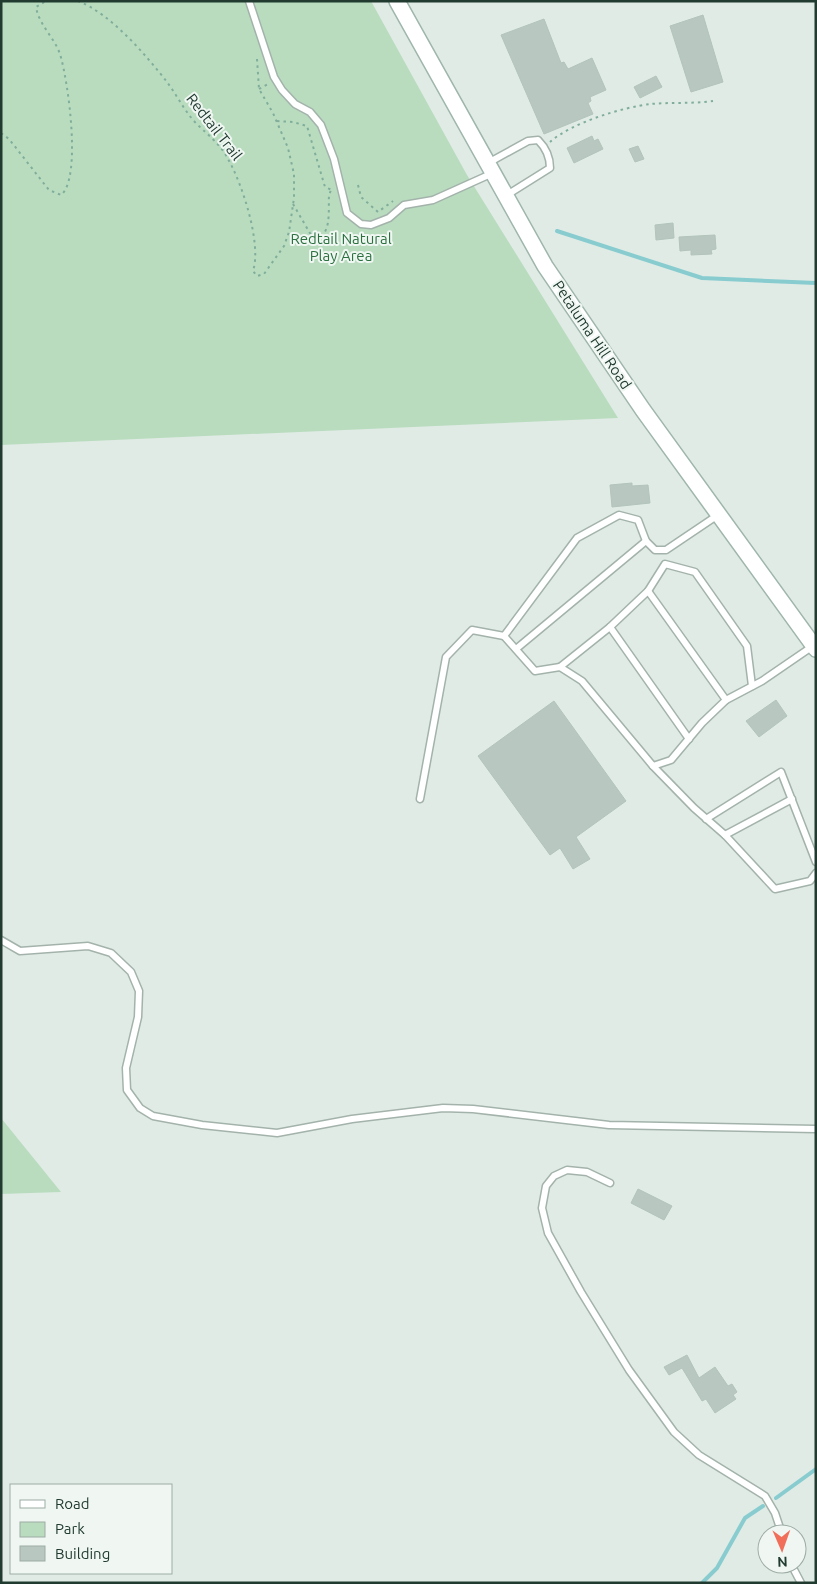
<svg xmlns="http://www.w3.org/2000/svg" width="817" height="1584" viewBox="0 0 817 1584" font-family="Ubuntu,sans-serif">
  <style>
    .green { fill: #b9dcbf }
    .lines { fill: none; stroke-linecap: round; stroke-linejoin: round }
    .stream { stroke: #88ccd0; stroke-width: 4 }
    .building { fill: #b8c8c0; stroke: #b2c4bb }
    .lane-casing { stroke: #a3b3ab; stroke-width: 9 }
    .secondary-casing { stroke: #9fb6ac; stroke-width: 18 }
    .path { stroke: #80ae9b; stroke-width: 2; stroke-dasharray: 2.5 4; stroke-linecap: butt }
    .lane { stroke: #fff; stroke-width: 6 }
    .secondary { stroke: #fff; stroke-width: 15 }
    .labels { text-anchor: middle; stroke-width: 4; stroke-linejoin: round; paint-order: stroke }
    .street-label { font-size: 15px; fill: #213b31; stroke: #f0f7f3 }
    .park-label { font-size: 15px; fill: #2b7140; stroke: #f0f7f3 }
  </style>
  <rect width="100%" height="100%" fill="#e0ebe5"/>
  <g class="green">
    <path d="M 1,1 L 371,1 L 467,175 L 618,418 L 1,445 Z"/>
    <path d="M 1,1118 L 61,1192 L 1,1194 Z"/>
  </g>
  <g class="lines">
    <g class="stream">
      <path d="M 557,231 L 702,278 L 816,283"/>
      <path d="M 776,1498 L 816,1469"/>
      <path d="M 702,1583 L 717,1568 L 745,1518 L 763,1506"/>
    </g>
  </g>
  <g class="building">
    <path d="M 703,15 L 723,82 L 691,92 L 670,26 Z"/>
    <path d="M 544,19 L 561,63 L 564,62 L 568,69 L 592,58 L 606,90 L 590,97 L 591,101 L 588,103 L 593,114 L 544,134 L 501,35 Z"/>
    <path d="M 656,76 L 662,87 L 640,98 L 634,87 Z"/>
    <path d="M 592,136 L 594,141 L 598,139 L 603,149 L 574,163 L 567,148 Z"/>
    <path d="M 638,146 L 644,159 L 635,162 L 629,149 Z"/>
    <path d="M 673,223 L 674,238 L 656,240 L 655,225 Z"/>
    <path d="M 715,235 L 716,249 L 711,250 L 712,254 L 691,255 L 691,250 L 680,251 L 679,237 Z"/>
    <path d="M 632,483 L 632,486 L 648,485 L 650,503 L 612,507 L 610,485 Z"/>
    <path d="M 776,700 L 787,716 L 759,737 L 746,721 Z"/>
    <path d="M 554,701 L 626,801 L 576,837 L 590,859 L 573,869 L 560,848 L 550,855 L 478,756 Z"/>
    <path d="M 638,1189 L 672,1206 L 664,1220 L 631,1203 Z"/>
    <path d="M 687,1355 L 699,1378 L 715,1367 L 728,1386 L 732,1384 L 737,1392 L 733,1395 L 736,1399 L 715,1413 L 706,1399 L 702,1401 L 682,1368 L 669,1375 L 664,1367 Z"/>
  </g>
  <g class="lines">
    <defs>
      <g id="lane">
        <path d="M 249,1 L 274,77 L 282,90 L 295,104 L 310,112 L 321,125 L 334,159 L 347,213 L 361,224 L 371,225 L 389,218 L 404,205 L 433,200 L 493,173"/>
        <path d="M 488,163 L 528,141 L 538,140 C 546,148 550,156 550,168 L 507,195"/>
        <path d="M 718,515 L 666,550 L 655,550 L 646,541 L 638,520 L 619,515 L 577,538 L 504,636 L 535,671 L 560,667 L 582,681 L 653,766 L 671,760 L 702,723 L 726,700 L 762,681 L 813,646"/>
        <path d="M 648,591 L 665,564 L 695,572 L 747,646 L 752,686"/>
        <path d="M 516,649 L 646,541"/>
        <path d="M 560,667 L 610,627"/>
        <path d="M 689,739 L 610,627 L 648,591 L 726,700"/>
        <path d="M 653,766 L 694,808 L 725,835 L 775,889 L 810,881 L 816,873"/>
        <path d="M 420,799 L 446,657 L 472,630 L 504,636"/>
        <path d="M 706,819 L 781,772 L 816,862"/>
        <path d="M 725,835 L 792,799"/>
        <path d="M 1,940 L 20,951 L 88,946 L 111,953 L 131,972 L 139,991 L 138,1017 L 126,1068 L 127,1090 L 140,1108 L 153,1116 L 202,1125 L 277,1133 L 352,1119 L 443,1108 L 473,1109 L 609,1125 L 816,1129"/>
        <path d="M 610,1183 L 587,1172 L 567,1170 L 554,1176 L 546,1186 L 542,1208 L 548,1233 L 581,1292 L 629,1370 L 674,1432 L 699,1455 L 765,1496 L 775,1513 L 782,1534"/>
        <path d="M 791,1564 L 801,1583"/>
      </g>
      <path id="secondary" d="M 397,1 L 545,266 L 643,410 L 816,649"/>
    </defs>
    <use href="#lane" class="lane-casing"/>
    <use href="#secondary" class="secondary-casing"/>
    <g class="path">
      <path d="M 78,1 C 111,14 145,54 167,82 C 176,94 183,108 193,120 C 205,133 220,143 228,159 C 242,183 262,244 253,271 L 257,276 L 264,274 L 284,246 L 289,232 L 294,198 L 294,174 L 288,148 L 273,113 L 259,89 L 257,59"/>
      <path d="M 259,89 L 268,84"/>
      <path d="M 277,121 L 293,122 L 307,126 L 325,187 L 332,190"/>
      <path d="M 1,133 L 9,139 L 49,190 L 61,195 C 82,178 68,80 60,54 C 54,37 39,25 36,7 L 46,1"/>
      <path d="M 550,142 C 571,123 623,107 651,104 C 671,102 692,104 713,101"/>
      <path d="M 358,185 L 361,197 L 378,212 L 393,201"/>
      <path d="M 293,204 L 311,235 C 333,244 328,207 329,195 L 331,190"/>
    </g>
    <use href="#lane" class="lane"/>
    <use href="#secondary" class="secondary"/>
  </g>
  <g class="labels">
    <g class="street-label">
      <text transform="translate(214 127) rotate(52)" y="5">Redtail Trail</text>
      <text transform="translate(592 335) rotate(56)" y="5">Petaluma Hill Road</text>
    </g>
    <g class="park-label">
      <text x="341" y="244">Redtail Natural<tspan x="341" dy="17">Play Area</tspan></text>
    </g>
  </g>
  <rect width="817" height="1584" fill="none" stroke="#213b31" stroke-width="5"/>
  <rect x="10" y="1484" width="162" height="90" fill="#f0f7f3" stroke="#9daca5"/>
  <rect x="20" y="1500" width="25" height="8" fill="#ffffff" stroke="#9daca5"/>
  <text x="55" y="1509" font-size="15" fill="#213b31">Road</text>
  <rect x="20" y="1522" width="25" height="15" fill="#b9dcbf" stroke="#9daca5"/>
  <text x="55" y="1534" font-size="15" fill="#213b31">Park</text>
  <rect x="20" y="1546" width="25" height="15" fill="#b8c8c0" stroke="#9daca5"/>
  <text x="55" y="1559" font-size="15" fill="#213b31">Building</text>
  <g transform="translate(782 1549) rotate(178)"><circle r="24" fill="#f0f7f3" stroke="#9daca5"/>
  <path d="M0-4L9 19L0 12L-9 19Z" fill="#f16f58"/>
  <text y="-8" font-size="14" font-weight="bold" text-anchor="middle" fill="#213b31">N</text>
  </g>
</svg>
